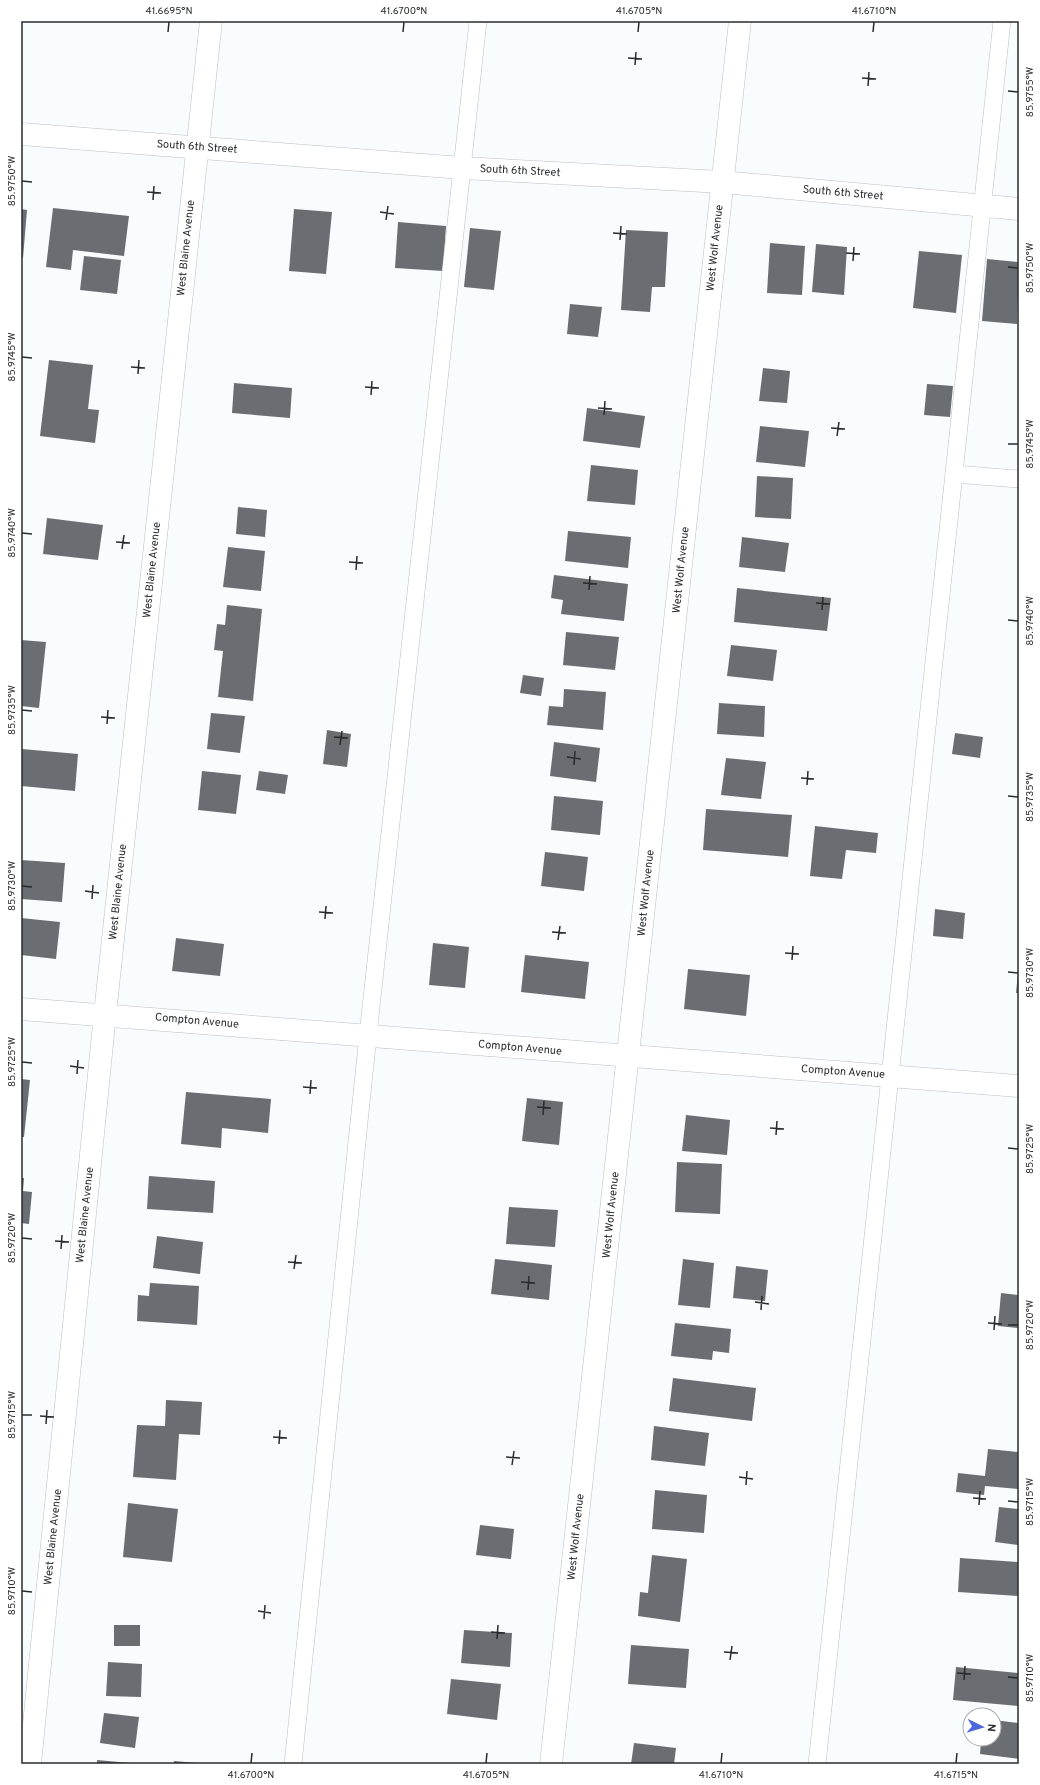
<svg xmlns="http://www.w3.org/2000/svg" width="1040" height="1785" font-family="Overpass,sans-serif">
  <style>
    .building { fill: #6a6d72 }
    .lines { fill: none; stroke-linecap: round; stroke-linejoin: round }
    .lane-casing { stroke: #babec3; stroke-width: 18 }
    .street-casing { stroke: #babec3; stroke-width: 23 }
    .secondary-casing { stroke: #babec3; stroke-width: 23 }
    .lane { stroke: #fff; stroke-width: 17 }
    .street { stroke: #fff; stroke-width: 22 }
    .secondary { stroke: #fff; stroke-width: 22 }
    .ticks { fill: none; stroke: #292b2d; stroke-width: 1.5 }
    .labels { text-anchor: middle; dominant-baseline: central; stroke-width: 4; stroke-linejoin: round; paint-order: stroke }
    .street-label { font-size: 11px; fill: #292b2d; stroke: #fff }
    .neatline { fill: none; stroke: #292b2d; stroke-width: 1.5 }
    .ticks-label { font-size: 10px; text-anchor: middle; fill: #292b2d }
  </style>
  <rect width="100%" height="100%" fill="#f9fcff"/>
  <g class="building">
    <polygon points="53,208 129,216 124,256 73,250 71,270 46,267"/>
    <polygon points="21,209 27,210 23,258 21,257"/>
    <polygon points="294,209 332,212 326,274 289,271"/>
    <polygon points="398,222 446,226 443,271 395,268"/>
    <polygon points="470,228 501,231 494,290 464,287"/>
    <polygon points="626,230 668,232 665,287 652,287 650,312 621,310"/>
    <polygon points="770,243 805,246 802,295 767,293"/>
    <polygon points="816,244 847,247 844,295 812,292"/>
    <polygon points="919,251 962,255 956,313 913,308"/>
    <polygon points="84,256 121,260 117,294 80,290"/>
    <polygon points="987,259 1019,262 1017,324 982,321"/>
    <polygon points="570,304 602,307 598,337 567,334"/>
    <polygon points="49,360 93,365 88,409 99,410 95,443 40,436"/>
    <polygon points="763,368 790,371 787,403 759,401"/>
    <polygon points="234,383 292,388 290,418 232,413"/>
    <polygon points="927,384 953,386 950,417 924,415"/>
    <polygon points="587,408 645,416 640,448 583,441"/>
    <polygon points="760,426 809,431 805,467 756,462"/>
    <polygon points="591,465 638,470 635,505 587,501"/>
    <polygon points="757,476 793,478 791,519 755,517"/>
    <polygon points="238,507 267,510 265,537 236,534"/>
    <polygon points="47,518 103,525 98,560 43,554"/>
    <polygon points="568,531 631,537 628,568 565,561"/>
    <polygon points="742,537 789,543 785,572 739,567"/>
    <polygon points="228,547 265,551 261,591 223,587"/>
    <polygon points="554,575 628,584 624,621 561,614 563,600 551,598"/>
    <polygon points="737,588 831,598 827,631 734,622"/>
    <polygon points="227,605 262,609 253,701 218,697 223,651 214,650 217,624 225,625"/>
    <polygon points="566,632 619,637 615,670 563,665"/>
    <polygon points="21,640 46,642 39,708 21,706"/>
    <polygon points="731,645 777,650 773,681 727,676"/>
    <polygon points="523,675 544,678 541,696 520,693"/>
    <polygon points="564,689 606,692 603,730 547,725 549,706 563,707"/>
    <polygon points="719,703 765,706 764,737 717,734"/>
    <polygon points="211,713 245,716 240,753 207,749"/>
    <polygon points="327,730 351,734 347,767 323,764"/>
    <polygon points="955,733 983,737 980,758 952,754"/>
    <polygon points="554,742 600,748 596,782 550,776"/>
    <polygon points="22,749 78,754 75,791 21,786"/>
    <polygon points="726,758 766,762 761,799 721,795"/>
    <polygon points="202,771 241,775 236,814 198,810"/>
    <polygon points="259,771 288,775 285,794 256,790"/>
    <polygon points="554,796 603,801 600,835 551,830"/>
    <polygon points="706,809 792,815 788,857 703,850"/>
    <polygon points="815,826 878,833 876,853 846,850 842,879 810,876"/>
    <polygon points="545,852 588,857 584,891 541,886"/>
    <polygon points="21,860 65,863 62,902 21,899"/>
    <polygon points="935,909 965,913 963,939 933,936"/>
    <polygon points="21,918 60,922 56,959 21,955"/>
    <polygon points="176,938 224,944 220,976 172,971"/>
    <polygon points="433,943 469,947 465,988 429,985"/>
    <polygon points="525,955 589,962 585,999 521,992"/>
    <polygon points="688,969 750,975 746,1016 684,1009"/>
    <polygon points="1018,973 1019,973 1019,993 1016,993"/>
    <polygon points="21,1079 30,1080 24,1137 21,1137"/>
    <polygon points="186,1092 271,1099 268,1133 222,1128 221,1148 181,1144"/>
    <polygon points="527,1098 563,1102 559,1145 522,1141"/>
    <polygon points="686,1115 730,1120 727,1155 682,1151"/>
    <polygon points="677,1162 722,1164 720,1214 675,1212"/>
    <polygon points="149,1176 215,1181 213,1213 147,1209"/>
    <polygon points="21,1178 24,1178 23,1191 32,1192 29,1224 21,1223"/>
    <polygon points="509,1207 558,1210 555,1247 506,1244"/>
    <polygon points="157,1236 203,1242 200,1274 153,1268"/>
    <polygon points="495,1259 552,1265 549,1300 491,1294"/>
    <polygon points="683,1259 714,1263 710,1308 678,1305"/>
    <polygon points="736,1266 768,1270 765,1301 733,1298"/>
    <polygon points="150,1283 199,1286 197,1325 137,1321 138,1295 149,1296"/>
    <polygon points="1001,1293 1019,1295 1019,1328 998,1326"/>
    <polygon points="675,1323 731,1329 729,1353 713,1351 712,1360 671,1356"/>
    <polygon points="673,1378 756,1388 752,1421 669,1411"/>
    <polygon points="166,1400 202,1402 200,1435 179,1434 176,1480 133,1477 137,1425 165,1426"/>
    <polygon points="654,1426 709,1433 705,1466 651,1460"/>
    <polygon points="988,1449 1019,1452 1019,1489 985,1486 984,1495 956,1492 958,1473 985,1476"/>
    <polygon points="655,1490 707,1495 704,1533 652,1529"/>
    <polygon points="128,1503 178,1509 172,1562 123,1557"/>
    <polygon points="999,1507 1019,1509 1019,1545 995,1542"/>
    <polygon points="480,1525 514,1529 511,1559 476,1555"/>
    <polygon points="652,1555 687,1559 680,1622 638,1616 640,1592 648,1593"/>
    <polygon points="960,1558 1019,1562 1019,1596 958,1592"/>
    <rect x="114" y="1625" width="26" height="21"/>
    <polygon points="464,1630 512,1633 510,1667 461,1663"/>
    <polygon points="631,1645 689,1649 686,1688 628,1684"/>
    <polygon points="108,1662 142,1664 141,1697 106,1696"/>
    <polygon points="956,1667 1019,1673 1019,1706 953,1700"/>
    <polygon points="451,1679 501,1684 497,1720 447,1714"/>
    <polygon points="104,1713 139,1717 135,1748 100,1743"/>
    <polygon points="994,1720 1019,1723 1019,1759 980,1754 981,1742 971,1741 972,1739 994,1739"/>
    <polygon points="634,1743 676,1748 674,1764 631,1764"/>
    <polygon points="97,1760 130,1763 130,1764 97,1764"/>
    <polygon points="174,1761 197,1763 197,1764 174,1764"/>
  </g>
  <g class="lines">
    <g class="lane-casing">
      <g id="lane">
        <polyline points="954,474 1019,479"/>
        <polyline points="293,1764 368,1035 478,21"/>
        <polyline points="817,1764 1002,21"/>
      </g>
    </g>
    <g class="street-casing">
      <g id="street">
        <polyline points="21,1009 1019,1086"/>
        <polyline points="30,1764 105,1014 211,21"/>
        <polyline points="551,1764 740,21"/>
      </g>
    </g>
    <g class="secondary-casing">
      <polyline id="secondary" points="21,134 462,168 722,182 1019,209"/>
    </g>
    <use href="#lane" class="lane"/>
    <use href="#street" class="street"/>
    <use href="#secondary" class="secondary"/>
  </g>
  <path class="ticks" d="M 168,32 L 169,22M 403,32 L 404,22M 638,32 L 639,22M 873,32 L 874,22M 628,58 L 642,59M 635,65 L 636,52M 862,78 L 876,79M 868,86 L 869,72M 1008,91 L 1018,92M 22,181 L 32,182M 147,192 L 161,193M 153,200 L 154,186M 380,212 L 394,214M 386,220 L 388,206M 613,233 L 627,234M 620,240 L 621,226M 846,253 L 860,254M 853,261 L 854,247M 1008,267 L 1018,268M 22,357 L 32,358M 131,367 L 145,368M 138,374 L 139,360M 365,387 L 379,388M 371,395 L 372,381M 598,408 L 612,409M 604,415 L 605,401M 831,428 L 845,429M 837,436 L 839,422M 1008,444 L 1018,444M 22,533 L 32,534M 116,542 L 130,543M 122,549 L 124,535M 349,562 L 363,563M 356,570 L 357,556M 583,583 L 597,584M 589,590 L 590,576M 816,603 L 830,604M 822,610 L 823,597M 1008,620 L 1018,621M 22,710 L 32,711M 101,717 L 115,718M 107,724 L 108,710M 334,737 L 348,738M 340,745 L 342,731M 567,757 L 581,759M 574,765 L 575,751M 801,778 L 814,779M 807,785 L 808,771M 1008,796 L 1018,797M 22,886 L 32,887M 85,891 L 99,893M 92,899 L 93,885M 319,912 L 333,913M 325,919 L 326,906M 552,932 L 566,933M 558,940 L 560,926M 785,953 L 799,954M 792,960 L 793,946M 1008,972 L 1018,973M 22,1062 L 32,1063M 70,1066 L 84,1068M 77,1074 L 78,1060M 303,1087 L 317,1088M 310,1094 L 311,1080M 537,1107 L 551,1108M 543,1115 L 544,1101M 770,1128 L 784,1129M 776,1135 L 777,1121M 1008,1148 L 1018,1149M 22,1238 L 32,1239M 55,1241 L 69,1242M 61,1249 L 62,1235M 288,1262 L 302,1263M 294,1269 L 296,1255M 521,1282 L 535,1283M 528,1290 L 529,1276M 755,1302 L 769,1304M 761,1310 L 762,1296M 988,1323 L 1002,1324M 1008,1325 L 1018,1325M 994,1330 L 995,1316M 22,1415 L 32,1415M 40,1416 L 54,1417M 46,1424 L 47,1410M 273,1437 L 287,1438M 279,1444 L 280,1430M 506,1457 L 520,1458M 512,1465 L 514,1451M 739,1477 L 753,1479M 746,1485 L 747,1471M 973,1498 L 986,1499M 1008,1501 L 1018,1502M 979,1505 L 980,1491M 22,1591 L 32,1592M 258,1611 L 271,1613M 264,1619 L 265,1605M 491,1632 L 505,1633M 497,1639 L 498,1625M 724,1652 L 738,1653M 730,1660 L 732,1646M 957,1673 L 971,1674M 1008,1677 L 1018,1678M 964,1680 L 965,1666M 251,1763 L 252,1753M 486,1763 L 487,1753M 721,1763 L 722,1753M 956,1763 L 957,1753"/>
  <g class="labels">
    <g class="street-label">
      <text transform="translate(197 147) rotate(4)">South 6th Street</text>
      <text transform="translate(520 171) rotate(3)">South 6th Street</text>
      <text transform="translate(843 193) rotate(5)">South 6th Street</text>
      <text transform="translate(186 248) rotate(-84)">West Blaine Avenue</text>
      <text transform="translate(715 248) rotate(-84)">West Wolf Avenue</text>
      <text transform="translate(152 570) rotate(-84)">West Blaine Avenue</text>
      <text transform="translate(681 570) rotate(-84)">West Wolf Avenue</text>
      <text transform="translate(118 892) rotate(-84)">West Blaine Avenue</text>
      <text transform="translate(646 893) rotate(-84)">West Wolf Avenue</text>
      <text transform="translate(197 1021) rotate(5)">Compton Avenue</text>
      <text transform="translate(520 1048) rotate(5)">Compton Avenue</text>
      <text transform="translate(843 1072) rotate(4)">Compton Avenue</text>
      <text transform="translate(85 1215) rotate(-84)">West Blaine Avenue</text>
      <text transform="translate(611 1215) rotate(-84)">West Wolf Avenue</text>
      <text transform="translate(53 1537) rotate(-84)">West Blaine Avenue</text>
      <text transform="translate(576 1537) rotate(-84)">West Wolf Avenue</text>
    </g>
  </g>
  <rect width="1040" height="1785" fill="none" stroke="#ffffff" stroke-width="44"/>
  <g transform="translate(982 1727) rotate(95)"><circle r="19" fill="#ffffff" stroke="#a9aaab"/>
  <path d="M0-3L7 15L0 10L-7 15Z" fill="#4e67dc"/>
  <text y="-6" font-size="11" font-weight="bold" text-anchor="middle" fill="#292b2d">N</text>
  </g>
  <rect x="22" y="22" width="996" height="1741" class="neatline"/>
  <g class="ticks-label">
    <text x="169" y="14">41.6695°N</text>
    <text x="404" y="14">41.6700°N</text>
    <text x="639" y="14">41.6705°N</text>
    <text x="874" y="14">41.6710°N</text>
    <text transform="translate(1029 92) rotate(-90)" y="4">85.9755°W</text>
    <text transform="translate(11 181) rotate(-90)" y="4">85.9750°W</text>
    <text transform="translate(1029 268) rotate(-90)" y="4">85.9750°W</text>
    <text transform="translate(11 357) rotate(-90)" y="4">85.9745°W</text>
    <text transform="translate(1029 444) rotate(-90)" y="4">85.9745°W</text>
    <text transform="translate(11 533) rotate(-90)" y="4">85.9740°W</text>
    <text transform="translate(1029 621) rotate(-90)" y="4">85.9740°W</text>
    <text transform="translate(11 710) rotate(-90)" y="4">85.9735°W</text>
    <text transform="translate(1029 797) rotate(-90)" y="4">85.9735°W</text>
    <text transform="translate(11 886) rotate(-90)" y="4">85.9730°W</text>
    <text transform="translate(1029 973) rotate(-90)" y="4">85.9730°W</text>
    <text transform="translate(11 1062) rotate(-90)" y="4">85.9725°W</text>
    <text transform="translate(1029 1149) rotate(-90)" y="4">85.9725°W</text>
    <text transform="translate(11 1238) rotate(-90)" y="4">85.9720°W</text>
    <text transform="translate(1029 1325) rotate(-90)" y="4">85.9720°W</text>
    <text transform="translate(11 1415) rotate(-90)" y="4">85.9715°W</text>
    <text transform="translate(1029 1502) rotate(-90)" y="4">85.9715°W</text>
    <text transform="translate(11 1591) rotate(-90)" y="4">85.9710°W</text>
    <text transform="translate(1029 1678) rotate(-90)" y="4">85.9710°W</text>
    <text x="251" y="1778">41.6700°N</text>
    <text x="486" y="1778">41.6705°N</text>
    <text x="721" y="1778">41.6710°N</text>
    <text x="956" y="1778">41.6715°N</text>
  </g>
</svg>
